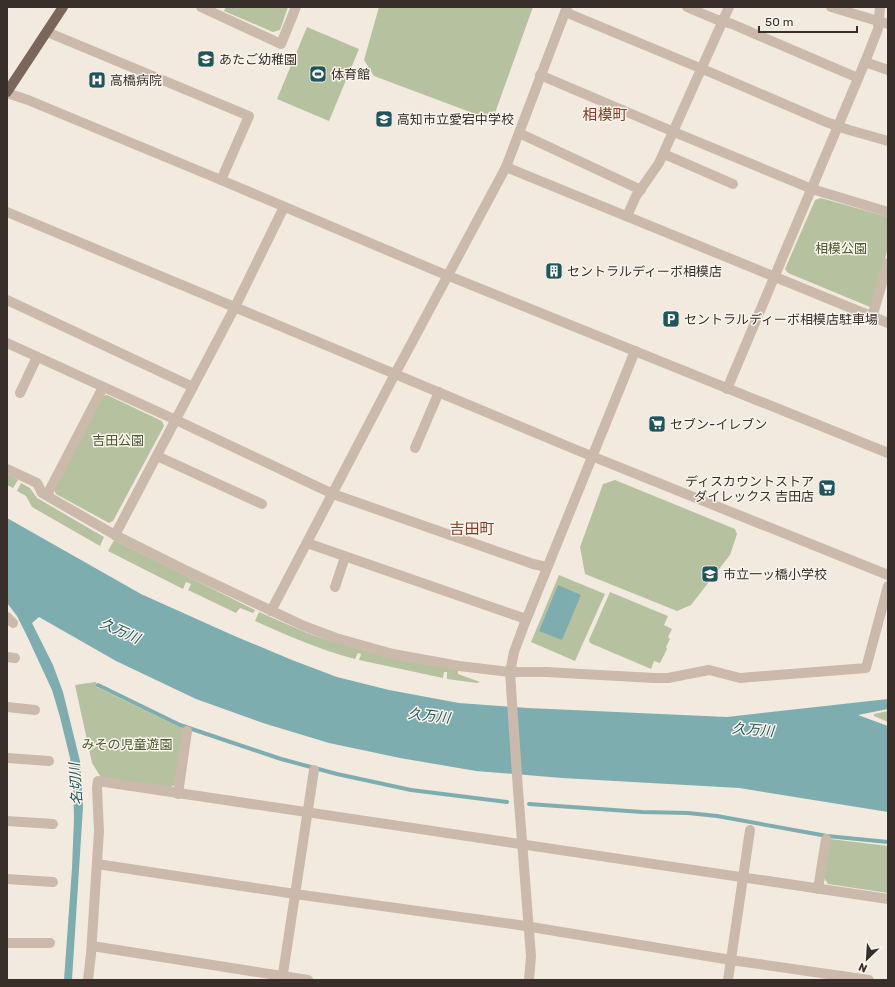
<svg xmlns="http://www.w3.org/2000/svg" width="895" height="987" font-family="Rubik,'Noto Sans JP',sans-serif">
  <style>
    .green { fill: #b6c29f }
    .water { fill: #7eadb0 }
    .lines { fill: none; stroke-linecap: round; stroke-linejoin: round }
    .stream { stroke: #7eadb0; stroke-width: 4 }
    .minor { stroke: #cbbaab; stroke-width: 10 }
    .tertiary { stroke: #cbbaab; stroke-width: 10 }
    .primary { stroke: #7b665b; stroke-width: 10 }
    .labels { text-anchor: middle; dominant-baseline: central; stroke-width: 3; stroke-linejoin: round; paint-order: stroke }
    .poi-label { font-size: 13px; fill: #392f2a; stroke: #faf4ec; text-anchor: start }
    .park-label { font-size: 13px; fill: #48572e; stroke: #faf4ec }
    .water-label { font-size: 14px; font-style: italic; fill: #1f565b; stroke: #faf4ec }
    .quarter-label { font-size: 15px; fill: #883c23; stroke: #faf4ec }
  </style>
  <rect width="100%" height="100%" fill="#f3eadf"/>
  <g class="green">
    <polygon points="226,7 288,7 280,30 273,32 224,11"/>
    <polygon points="379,7 533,7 495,113 486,118 374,76 364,60"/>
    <polygon points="307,27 359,49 329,121 277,99"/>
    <polygon points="821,198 888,217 888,248 873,302 870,307 788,273 785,269 815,200"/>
    <polygon points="107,395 162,421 164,426 113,521 109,523 56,494 53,488 102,396"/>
    <polygon points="7,475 10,475 18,480 13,488 7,485"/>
    <polygon points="615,480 735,529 737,534 730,555 691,605 677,611 585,574 580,547 603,484"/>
    <polygon points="21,483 30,488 37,498 104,537 100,546 32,507 26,496 17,491"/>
    <polygon points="114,540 255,610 253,613 240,608 236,613 188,590 191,584 186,582 183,589 108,551"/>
    <polygon points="559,575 605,594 575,661 531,642"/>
    <polygon points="610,592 668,616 664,625 672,629 668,637 670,639 666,647 667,649 660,663 654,661 651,669 590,643 589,640"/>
    <path d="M 259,612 L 307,633 L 337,643 L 458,670 L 458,674 L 480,682 L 477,683 L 447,679 L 447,672 L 444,672 L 443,678 L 359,660 L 361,654 L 358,653 L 355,659 C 321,650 288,636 255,621 Z"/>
    <polygon points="96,682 97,687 184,729 176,784 170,788 102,779 92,763 75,685"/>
    <polygon points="888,711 888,722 874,716 874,714"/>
    <polygon points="830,839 888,846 888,893 828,884 824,878"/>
  </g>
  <g class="water">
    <polygon points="7,518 141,594 230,634 292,660 337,677 389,690 459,703 528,708 727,717 888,699 888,709 858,715 888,726 888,812 739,788 562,778 476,771 400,758 329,743 263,723 196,699 116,661 39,617 32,623 53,665 63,692 80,761 83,807 72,980 64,980 72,868 74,818 73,779 70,758 60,717 52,690 27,636 17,616 7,603"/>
    <polygon points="558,585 581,595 562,640 539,631"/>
  </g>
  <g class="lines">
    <g class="stream">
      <polyline points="98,685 180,725 281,759 337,774 411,790 507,802"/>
      <polyline points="529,804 642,812 688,813 717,816 827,836 888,842"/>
    </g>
    <g class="minor">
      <polyline points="201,7 281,44 296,7"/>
      <polyline points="687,7 715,19 732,24 858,78"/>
      <polyline points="831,7 888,24"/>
      <polyline points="565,12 712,73 826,122 849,130 888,141"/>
      <polyline points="47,32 249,116 221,180"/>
      <polyline points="865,62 888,70"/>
      <polyline points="540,75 674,132 812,189 888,212"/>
      <polyline points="519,133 641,190"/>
      <polyline points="664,154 733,184"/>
      <polyline points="506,167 888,323"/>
      <polyline points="7,212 579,451 888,575"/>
      <polyline points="627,216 636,196 659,163 729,7"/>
      <polyline points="7,300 193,387"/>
      <polyline points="872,317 888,263"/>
      <polyline points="7,343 176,420 333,494 533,564 547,567"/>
      <polyline points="727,389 865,62 878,29 880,7"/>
      <polyline points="20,393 37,357"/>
      <polyline points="415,448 439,392"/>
      <polyline points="157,456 262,504"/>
      <polyline points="7,469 37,483 42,493 115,535 185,570 304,626 336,638 393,654 459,666 510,672 546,672 654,678 668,678 709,670 740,678 866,668 888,586"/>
      <polyline points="47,495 103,387"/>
      <polyline points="115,535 235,307 284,207"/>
      <polyline points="307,543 526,619"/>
      <polyline points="335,587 345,557"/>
      <polyline points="271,611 395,374 506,167 567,7"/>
      <polyline points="7,617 13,623"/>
      <polyline points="7,657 15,658"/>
      <polyline points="7,707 35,710"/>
      <polyline points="7,758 49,761"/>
      <polyline points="178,794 187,731"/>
      <polyline points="7,821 53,824"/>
      <polyline points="97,864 295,894 519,925 731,960 869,980"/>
      <polyline points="7,879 53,882"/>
      <polyline points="818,889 826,839"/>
      <polyline points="7,943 50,943"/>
      <polyline points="92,946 308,980"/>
      <polyline points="88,980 91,954 99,831 97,788 98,781 888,899"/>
      <polyline points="282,980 314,770"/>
      <polyline points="728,980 750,830"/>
    </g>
    <g class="tertiary">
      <polyline points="7,93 28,100 221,180 434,270 888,453"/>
      <polyline points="529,980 531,956 518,790 510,672 514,652 524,625 635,351"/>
    </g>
    <polyline class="primary" points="7,92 63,7"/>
  </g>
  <defs>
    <g id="school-square" transform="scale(0.9)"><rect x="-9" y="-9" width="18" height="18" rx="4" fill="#1f565b" stroke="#faf4ec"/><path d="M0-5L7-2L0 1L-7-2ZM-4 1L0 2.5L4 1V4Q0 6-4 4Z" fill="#fff"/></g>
    <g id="stadium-square" transform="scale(0.9)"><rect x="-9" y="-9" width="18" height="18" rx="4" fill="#1f565b" stroke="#faf4ec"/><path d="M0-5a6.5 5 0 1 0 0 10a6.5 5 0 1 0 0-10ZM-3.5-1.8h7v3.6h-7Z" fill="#fff"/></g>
    <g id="hospital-square" transform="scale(0.9)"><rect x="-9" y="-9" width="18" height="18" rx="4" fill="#1f565b" stroke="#faf4ec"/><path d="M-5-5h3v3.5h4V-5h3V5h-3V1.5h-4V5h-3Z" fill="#fff"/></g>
    <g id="building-square" transform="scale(0.9)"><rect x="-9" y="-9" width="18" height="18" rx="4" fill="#1f565b" stroke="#faf4ec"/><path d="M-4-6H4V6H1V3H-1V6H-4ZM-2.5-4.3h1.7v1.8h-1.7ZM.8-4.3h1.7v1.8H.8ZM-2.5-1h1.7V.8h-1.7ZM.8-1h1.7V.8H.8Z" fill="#fff"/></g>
    <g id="parking-square" transform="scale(0.9)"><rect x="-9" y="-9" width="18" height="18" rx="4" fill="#1f565b" stroke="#faf4ec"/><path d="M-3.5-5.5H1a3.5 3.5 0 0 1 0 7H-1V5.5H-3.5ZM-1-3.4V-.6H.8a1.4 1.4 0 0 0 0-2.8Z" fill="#fff"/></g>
    <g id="supermarket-square" transform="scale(0.9)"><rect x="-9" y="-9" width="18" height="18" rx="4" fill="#1f565b" stroke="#faf4ec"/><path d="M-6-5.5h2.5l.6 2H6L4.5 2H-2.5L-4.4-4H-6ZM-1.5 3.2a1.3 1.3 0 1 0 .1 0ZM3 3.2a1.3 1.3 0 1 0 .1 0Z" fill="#fff"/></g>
  </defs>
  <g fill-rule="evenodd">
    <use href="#school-square" x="206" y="59"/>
    <use href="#stadium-square" x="318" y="74"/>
    <use href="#hospital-square" x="97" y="80"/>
    <use href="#school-square" x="384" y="119"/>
    <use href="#building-square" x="554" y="271"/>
    <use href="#parking-square" x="671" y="319"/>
    <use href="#supermarket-square" x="657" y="424"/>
    <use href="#supermarket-square" x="827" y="488"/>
    <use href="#school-square" x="710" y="574"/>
  </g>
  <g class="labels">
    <g class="poi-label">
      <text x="219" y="59">あたご幼稚園</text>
      <text x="331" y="74">体育館</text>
      <text x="110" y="80">高橋病院</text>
      <text x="397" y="119">高知市立愛宕中学校</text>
      <text x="567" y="271">セントラルディーボ相模店</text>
      <text x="684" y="319">セントラルディーボ相模店駐車場</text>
      <text x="670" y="424">セブン-イレブン</text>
      <text x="814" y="481" text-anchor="end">ディスカウントストア<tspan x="814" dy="15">ダイレックス 吉田店</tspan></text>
      <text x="723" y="574">市立一ッ橋小学校</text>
    </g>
    <g class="park-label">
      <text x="841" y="248">相模公園</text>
      <text x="118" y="440">吉田公園</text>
      <text x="127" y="744">みその児童遊園</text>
    </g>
    <g class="water-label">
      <text transform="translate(120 631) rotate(24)">久万川</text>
      <text transform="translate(429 716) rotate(7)">久万川</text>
      <text transform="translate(753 730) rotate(5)">久万川</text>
      <text transform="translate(76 784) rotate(-94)">名切川</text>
    </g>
    <g class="quarter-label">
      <text x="605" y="115">相模町</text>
      <text x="472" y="529">吉田町</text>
    </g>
  </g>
  <rect width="895" height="987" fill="none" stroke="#392f2a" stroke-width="16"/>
  <g transform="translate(867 959) rotate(205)" stroke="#faf4ec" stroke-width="3" paint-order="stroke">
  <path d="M0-3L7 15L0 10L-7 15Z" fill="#392f2a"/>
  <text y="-6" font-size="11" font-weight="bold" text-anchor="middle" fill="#392f2a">N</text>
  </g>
  <path d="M759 26v6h98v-6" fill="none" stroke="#392f2a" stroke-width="2"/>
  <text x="765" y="26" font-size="12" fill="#392f2a" stroke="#faf4ec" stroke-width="3" paint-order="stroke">50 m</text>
</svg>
